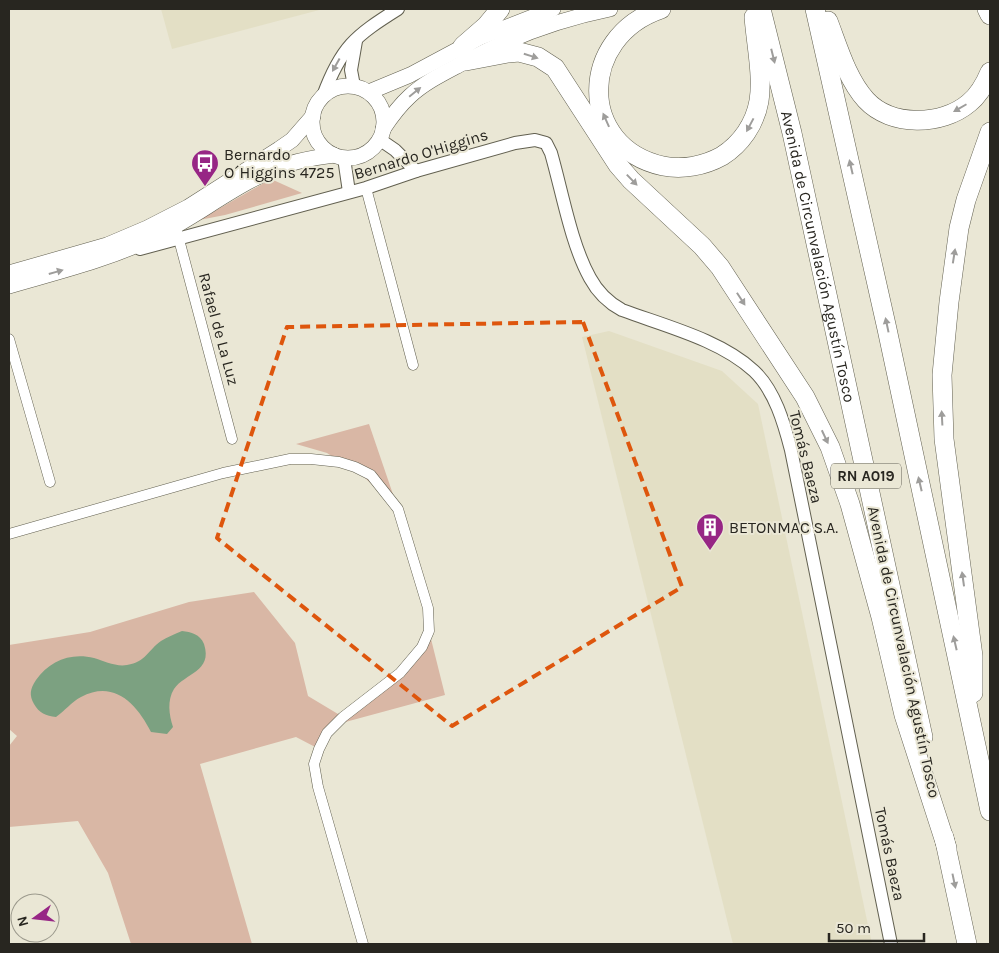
<svg xmlns="http://www.w3.org/2000/svg" width="999" height="953" font-family="Karla,sans-serif">
  <style>
    .built { fill: #e3dfc5 }
    .green { fill: #d9b7a5 }
    .water { fill: #7ca181 }
    .lines { fill: none; stroke-linecap: round; stroke-linejoin: round }
    .minor-casing { stroke: #626050; stroke-width: 11 }
    .tertiary-casing { stroke: #626050; stroke-width: 14 }
    .secondary-casing { stroke: #626050; stroke-width: 16 }
    .motorway-casing { stroke: #626050; stroke-width: 20 }
    .minor { stroke: #fff; stroke-width: 10 }
    .tertiary { stroke: #fff; stroke-width: 12 }
    .secondary { stroke: #fff; stroke-width: 15 }
    .motorway { stroke: #fff; stroke-width: 19 }
    .oneway { fill: #9e9d9b }
    .marked { fill: none; stroke: #de560d; stroke-width: 4; stroke-dasharray: 10 6; stroke-linejoin: round }
    .labels { text-anchor: middle; dominant-baseline: central; stroke-width: 4; stroke-linejoin: round; paint-order: stroke }
    .shield { fill: #eae7d5; stroke: #626056; stroke-width: 1 }
    .shield-label { font-size: 15px; font-weight: bold; fill: #282620 }
    .poi-label { font-size: 16px; fill: #282620; stroke: #eae7d5; text-anchor: start }
    .street-label { font-size: 16px; fill: #282620; stroke: #eae7d5 }
  </style>
  <rect width="100%" height="100%" fill="#eae7d5"/>
  <g class="built">
    <polygon points="161,9 323,9 172,49"/>
    <polygon points="609,331 722,371 758,404 872,944 733,944 582,337"/>
  </g>
  <g class="green">
    <polygon points="271,179 302,193 225,215 199,220"/>
    <polygon points="369,424 398,509 365,478 327,453 296,444"/>
    <polygon points="254,592 295,643 308,696 343,717 400,673 429,631 445,695 338,724 319,749 296,737 200,764 252,944 131,944 108,873 78,821 9,827 9,746 17,736 9,729 9,645 90,632 189,602"/>
  </g>
  <path class="water" d="M 182,631 C 191,632 200,634 204,644 C 213,672 185,673 174,689 C 167,700 169,715 173,727 L 167,734 L 151,732 C 137,704 114,679 81,697 C 71,702 65,711 56,717 C 46,716 39,713 34,704 C 29,695 30,689 36,680 C 49,661 71,652 94,658 C 104,661 116,667 127,665 C 146,662 148,650 161,641 C 167,637 175,634 182,631 Z"/>
  <g class="lines">
    <g class="minor-casing">
      <g id="minor">
        <polyline points="366,188 413,365"/>
        <polyline points="177,232 232,439"/>
        <polyline points="9,339 50,482"/>
        <polyline points="9,534 223,473 290,459 311,459 339,462 355,467 371,475 398,509 428,608 429,631 422,647 400,673 343,717 327,733 319,749 314,764 318,787 363,944"/>
      </g>
    </g>
    <g class="tertiary-casing">
      <g id="tertiary">
        <polyline points="354,86 351,70 356,41"/>
        <path d="M 323,96 C 341,47 355,36 398,9"/>
        <polyline points="379,139 395,150 416,171"/>
        <polyline points="344,158 349,192"/>
        <path d="M 140,249 L 366,188 L 416,171 L 515,143 L 535,140 L 546,143 L 551,153 C 562,191 571,244 590,278 C 597,291 609,303 622,310 C 665,326 721,340 754,371 C 775,391 784,423 791,450 L 891,944"/>
      </g>
    </g>
    <g class="secondary-casing">
      <g id="secondary">
        <circle cx="348" cy="122" r="36"/>
        <polyline points="369,92 410,75 481,37 553,9"/>
        <path d="M 383,129 C 391,117 399,106 410,96 C 424,83 442,74 459,65 C 506,39 556,20 610,9"/>
        <polyline points="9,273 107,245 147,228 188,207 279,149 292,140 313,116"/>
        <path d="M 9,286 C 57,272 107,260 153,238 C 199,216 241,179 289,164 C 304,159 319,157 334,155"/>
      </g>
    </g>
    <g class="motorway-casing">
      <g id="motorway">
        <path d="M 661,9 C 578,37 577,147 663,166 C 682,170 704,166 722,156 C 741,144 755,124 759,101 C 763,76 756,43 754,17"/>
        <path id="s1" d="M 761,9 L 792,133 L 923,737"/>
        <polyline points="815,9 887,329 990,811"/>
        <polyline points="987,9 990,15"/>
        <path d="M 828,21 C 838,47 847,79 866,100 C 891,127 942,126 969,103 C 979,95 985,84 990,72"/>
        <polyline points="463,46 486,26 500,9"/>
        <polyline points="466,61 508,53 519,52 538,57 555,68 618,165 631,180 702,246 720,267 805,397 830,447 850,504 881,617 904,715 947,848"/>
        <polyline points="973,693 973,656 944,439 942,375 949,302 959,228 966,200 990,132"/>
        <polyline points="944,837 967,944"/>
      </g>
    </g>
    <use href="#minor" class="minor"/>
    <use href="#tertiary" class="tertiary"/>
    <use href="#secondary" class="secondary"/>
    <use href="#motorway" class="motorway"/>
  </g>
  <defs><path id="oneway-solid" d="M-6-.8H1V-3.2L6.5 0L1 3.2V.8H-6Z" transform="scale(1.25)"/></defs>
  <g class="oneway">
    <use href="#oneway-solid" transform="translate(531 56) rotate(17)"/>
    <use href="#oneway-solid" transform="translate(773 56) rotate(76)"/>
    <use href="#oneway-solid" transform="translate(336 65) rotate(119)"/>
    <use href="#oneway-solid" transform="translate(415 92) rotate(-39)"/>
    <use href="#oneway-solid" transform="translate(960 108) rotate(150)"/>
    <use href="#oneway-solid" transform="translate(606 120) rotate(-114)"/>
    <use href="#oneway-solid" transform="translate(750 125) rotate(118)"/>
    <use href="#oneway-solid" transform="translate(851 167) rotate(-103)"/>
    <use href="#oneway-solid" transform="translate(632 180) rotate(46)"/>
    <use href="#oneway-solid" transform="translate(954 256) rotate(-81)"/>
    <use href="#oneway-solid" transform="translate(56 272) rotate(-16)"/>
    <use href="#oneway-solid" transform="translate(741 299) rotate(57)"/>
    <use href="#oneway-solid" transform="translate(887 325) rotate(-102)"/>
    <use href="#oneway-solid" transform="translate(942 418) rotate(-93)"/>
    <use href="#oneway-solid" transform="translate(825 437) rotate(65)"/>
    <use href="#oneway-solid" transform="translate(920 484) rotate(-103)"/>
    <use href="#oneway-solid" transform="translate(963 579) rotate(-98)"/>
    <use href="#oneway-solid" transform="translate(955 643) rotate(-103)"/>
    <use href="#oneway-solid" transform="translate(954 881) rotate(78)"/>
  </g>
  <path class="marked" d="M 583,322 L 682,587 L 452,726 L 217,538 L 287,327 Z"/>
  <defs>
    <g id="bus-pin" transform="scale(1.4375)"><path d="M0 17L-7.5 6A9.5 9.5 0 1 1 7.5 6Z" fill="#972685" stroke="#eae7d5"/><path d="M-5-6H5V4H4V6H2V4H-2V6H-4V4H-5ZM-3.5-4V0h7V-4ZM-3.5 1.2v1.5H-2V1.2ZM2 1.2v1.5H3.5V1.2Z" fill="#fff"/></g>
    <g id="building-pin" transform="scale(1.4375)"><path d="M0 17L-7.5 6A9.5 9.5 0 1 1 7.5 6Z" fill="#972685" stroke="#eae7d5"/><path d="M-4-6H4V6H1V3H-1V6H-4ZM-2.5-4.3h1.7v1.8h-1.7ZM.8-4.3h1.7v1.8H.8ZM-2.5-1h1.7V.8h-1.7ZM.8-1h1.7V.8H.8Z" fill="#fff"/></g>
  </defs>
  <g fill-rule="evenodd">
    <use href="#bus-pin" x="205" y="163"/>
    <use href="#building-pin" x="710" y="527"/>
  </g>
  <g class="labels">
    <rect class="shield" x="831" y="463.5" width="70" height="25" rx="4"/>
    <g class="shield-label">
      <text x="866" y="476">RN A019</text>
    </g>
    <g class="poi-label">
      <text x="224" y="154">Bernardo<tspan x="224" dy="18">O´Higgins 4725</tspan></text>
      <text x="729" y="527">BETONMAC S.A.</text>
    </g>
    <g class="street-label">
      <text transform="translate(421 154) rotate(-17)">Bernardo O'Higgins</text>
      <text stroke="none"><textPath href="#s1" startOffset="254">Avenida de Circunvalación Agustín Tosco</textPath></text>
      <text transform="translate(219 329) rotate(75)">Rafael de La Luz</text>
      <text transform="translate(806 457) rotate(76)">Tomás Baeza</text>
      <text transform="translate(904 652) rotate(78)">Avenida de Circunvalación Agustín Tosco</text>
      <text transform="translate(890 854) rotate(78)">Tomás Baeza</text>
    </g>
  </g>
  <rect width="999" height="953" fill="none" stroke="#282620" stroke-width="20"/>
  <g transform="translate(35 918) rotate(255)"><circle r="24" fill="#eae7d5" stroke="#9c9a8d"/>
  <path d="M0-4L9 19L0 12L-9 19Z" fill="#972685"/>
  <text y="-8" font-size="14" font-weight="bold" text-anchor="middle" fill="#282620">N</text>
  </g>
  <path d="M829 933v8h95v-8" fill="none" stroke="#282620" stroke-width="2.5"/>
  <text x="836" y="933" font-size="15" fill="#282620" stroke="#eae7d5" stroke-width="4" paint-order="stroke">50 m</text>
</svg>
